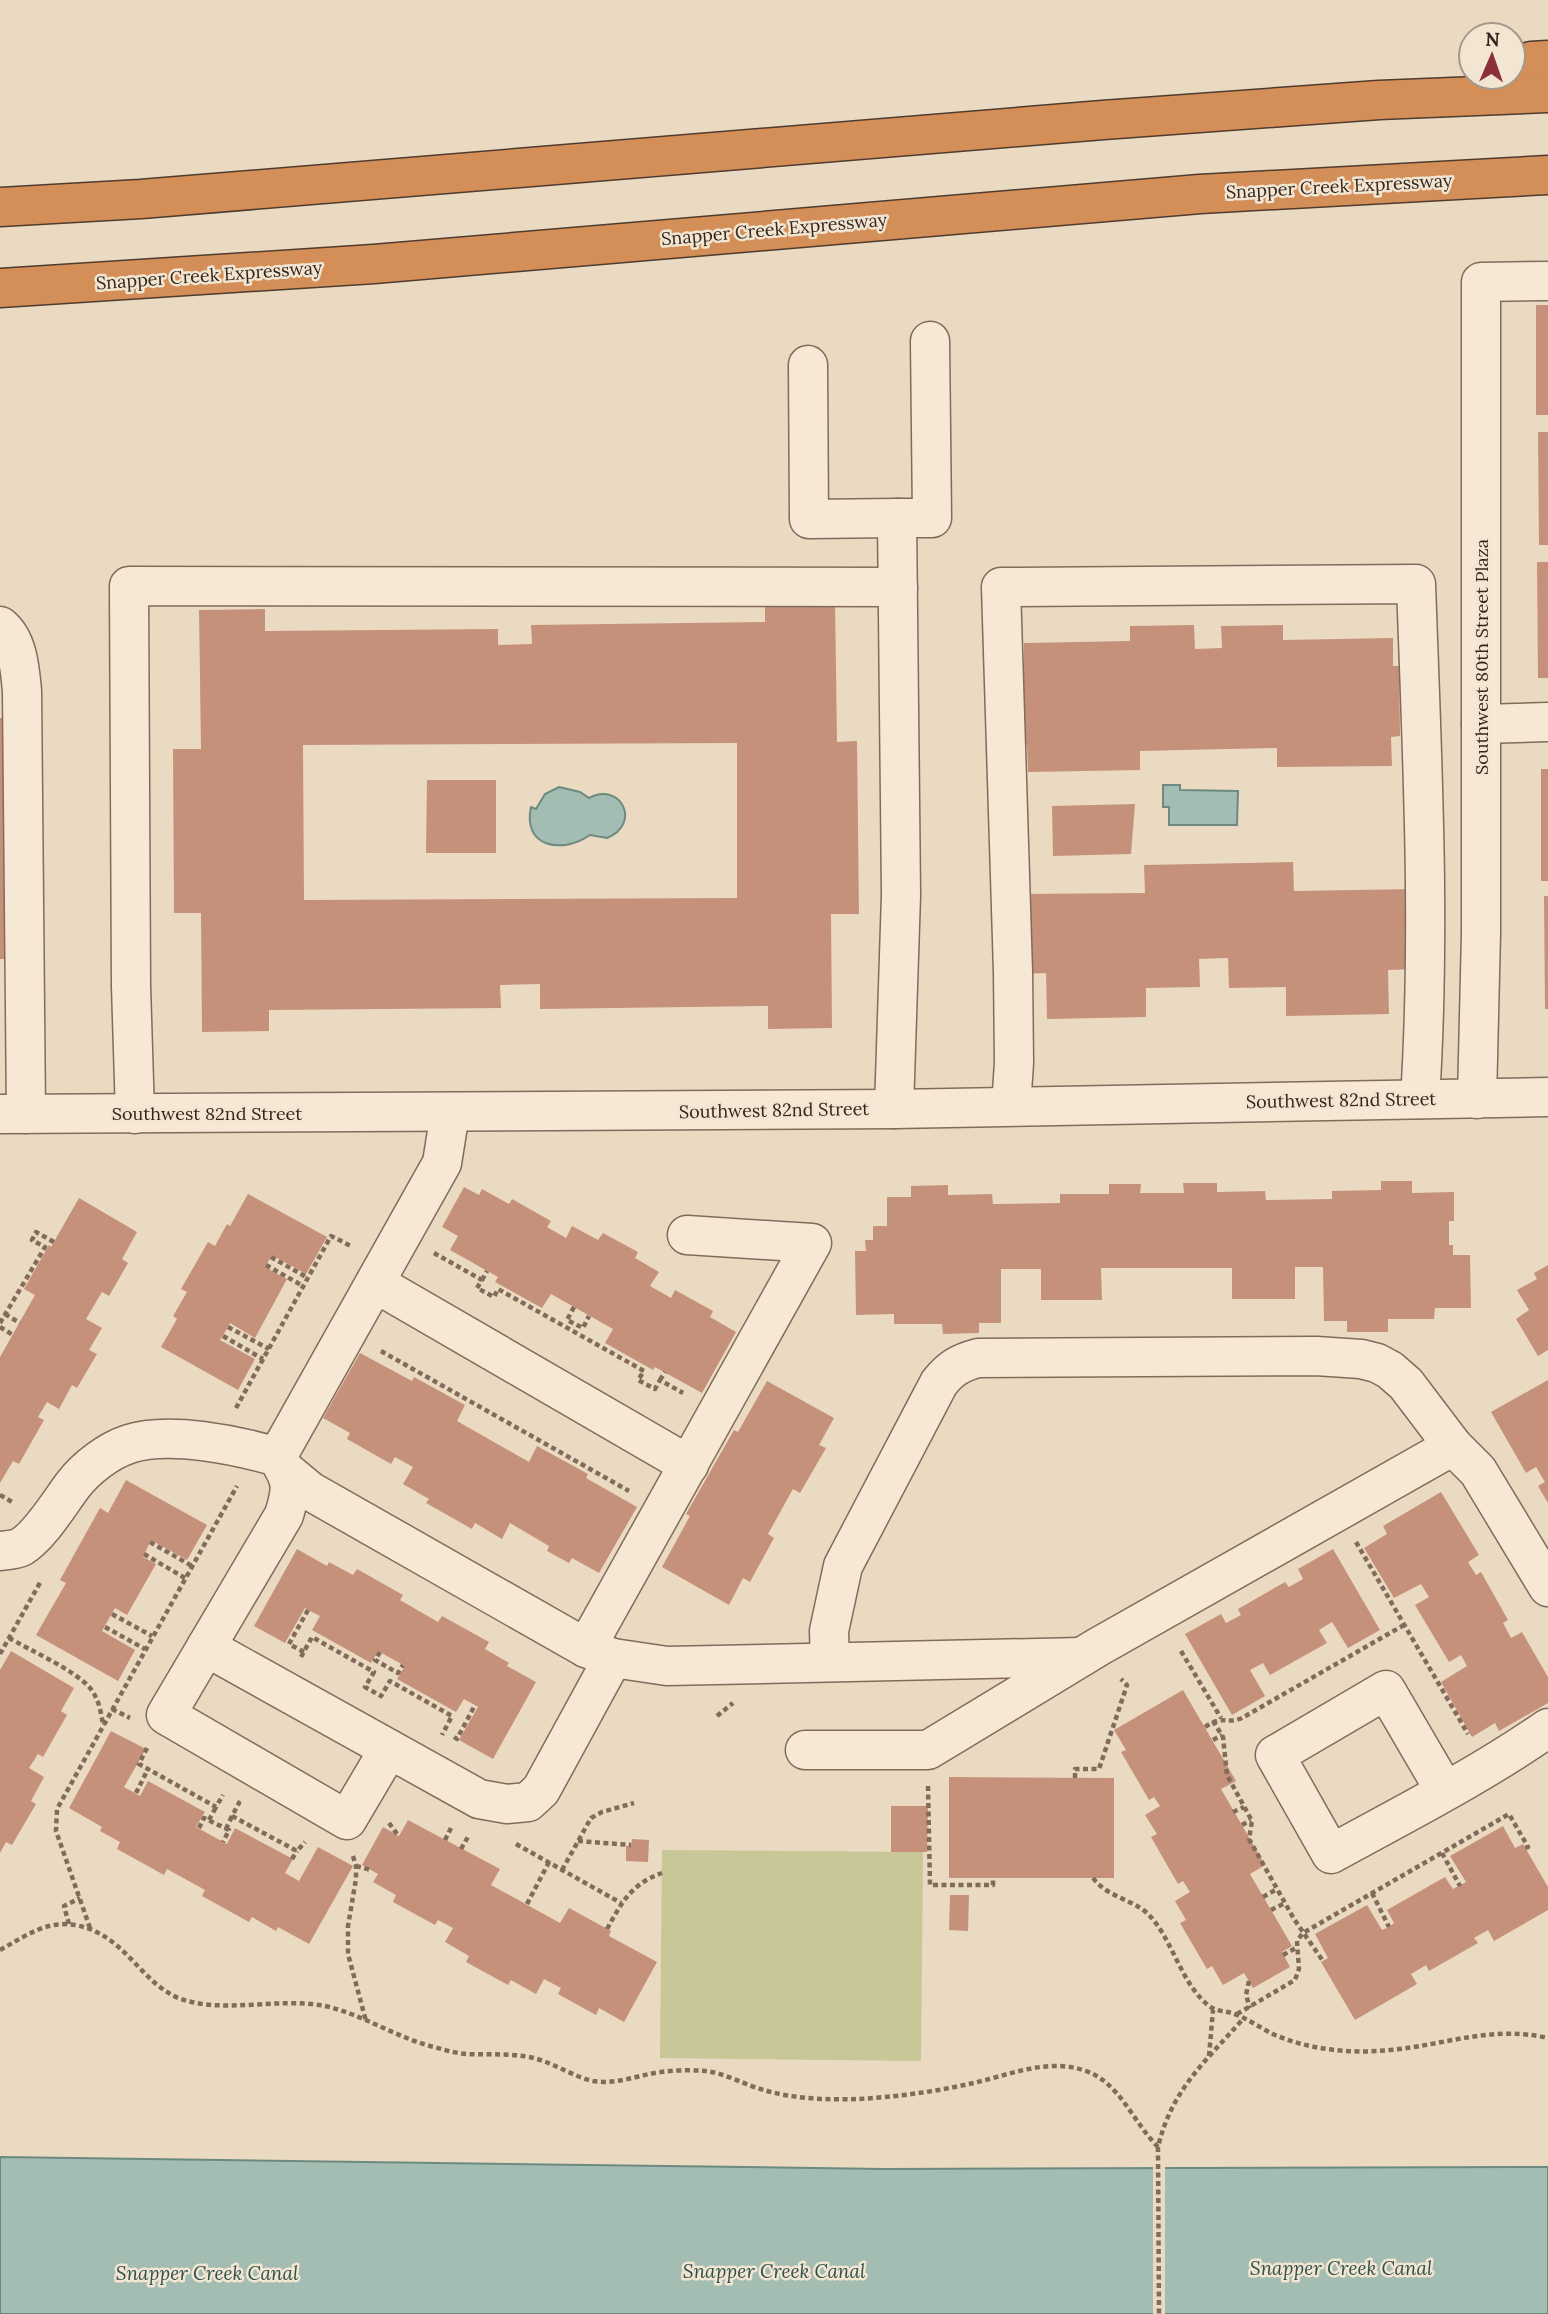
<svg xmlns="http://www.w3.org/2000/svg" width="1548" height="2314" font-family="Lora,serif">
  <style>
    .green { fill: #c7c797 }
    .water { fill: #a4bdb3; stroke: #6c8a7f; stroke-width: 2 }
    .pier { fill: #eadac2 }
    .building { fill: #c6917b; fill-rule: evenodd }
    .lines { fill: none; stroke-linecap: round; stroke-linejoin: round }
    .minor-casing { stroke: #836b5b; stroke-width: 41 }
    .highway-casing { stroke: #503b2f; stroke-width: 41 }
    .path { stroke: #836b5b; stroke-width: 4.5; stroke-dasharray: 5 3.5; stroke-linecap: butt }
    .minor { stroke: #f6e8d4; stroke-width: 38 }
    .highway { stroke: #d48f58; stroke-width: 38 }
    .labels { text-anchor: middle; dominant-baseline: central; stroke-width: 5; stroke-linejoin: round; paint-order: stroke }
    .street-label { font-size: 18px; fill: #33261e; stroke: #f2e5d1 }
    .water-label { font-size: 19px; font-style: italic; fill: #2e524c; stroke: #f2e5d1 }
  </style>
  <rect width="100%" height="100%" fill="#eadac2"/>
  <polygon class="green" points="662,1850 923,1852 921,2061 660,2058"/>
  <g class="water">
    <polygon points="1163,785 1180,785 1180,790 1238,791 1237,825 1169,825 1169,807 1163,807"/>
    <path d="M 559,787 L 580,792 L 589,798 C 621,781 642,824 607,838 L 590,835 C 563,854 522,848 531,807 L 536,809 L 545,794 Z"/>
    <polygon points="0,2157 884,2169 1548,2167 1548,2314 0,2314"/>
  </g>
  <rect class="pier" x="1153" y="2165" width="12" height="149"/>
  <g class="building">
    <rect x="1536" y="305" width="12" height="110"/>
    <polygon points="1538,432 1548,432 1548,545 1539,545"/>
    <polygon points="1537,562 1548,562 1548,678 1538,678"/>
    <path d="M 835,599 L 837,742 L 857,741 L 859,914 L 831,914 L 832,1028 L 768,1029 L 768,1006 L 540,1009 L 540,984 L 500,985 L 501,1008 L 269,1010 L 269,1031 L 202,1032 L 201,913 L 174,913 L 173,749 L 201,749 L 199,610 L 265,609 L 265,631 L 498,629 L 498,645 L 532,644 L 531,625 L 765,622 L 765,601 ZM 737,743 L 737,898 L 304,900 L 303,745 Z"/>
    <polygon points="1194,625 1195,649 1222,648 1221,626 1283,625 1283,640 1393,638 1393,666 1399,666 1400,736 1391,737 1392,766 1277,767 1277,748 1140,751 1140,770 1028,772 1027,745 1017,745 1016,691 1024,692 1024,643 1130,641 1130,626"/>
    <polygon points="0,718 5,718 7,959 0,959"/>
    <rect x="1541" y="769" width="7" height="112"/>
    <polygon points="427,780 496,780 496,853 426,853"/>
    <polygon points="1135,804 1131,854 1053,856 1052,806"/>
    <polygon points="1293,862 1294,891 1415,889 1416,969 1388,970 1389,1014 1286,1016 1286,987 1229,988 1228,958 1199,959 1200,987 1146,988 1146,1017 1047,1019 1046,973 1022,974 1021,894 1145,893 1144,865"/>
    <polygon points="1544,896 1548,896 1548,1009 1545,1009"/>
    <polygon points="1381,1181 1412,1181 1412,1193 1454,1192 1454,1221 1449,1221 1449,1245 1453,1245 1453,1255 1470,1255 1471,1308 1435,1308 1434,1319 1388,1319 1388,1332 1347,1332 1347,1321 1324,1321 1323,1267 1295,1267 1295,1299 1232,1299 1232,1268 1101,1268 1102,1300 1041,1300 1041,1269 1001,1269 1001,1323 979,1323 979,1333 943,1334 942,1324 894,1324 894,1314 856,1315 855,1251 866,1251 865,1240 873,1240 873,1226 887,1226 887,1197 911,1197 911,1186 948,1185 948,1195 992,1194 993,1204 1060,1203 1060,1194 1109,1194 1109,1184 1141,1184 1140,1193 1184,1193 1183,1183 1217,1183 1217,1192 1265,1191 1266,1200 1332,1199 1332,1191 1381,1190"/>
    <polygon points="464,1187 479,1195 482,1189 509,1204 512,1199 551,1221 547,1227 566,1238 572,1226 598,1240 603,1233 638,1252 635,1258 659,1272 650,1286 671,1298 675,1290 713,1311 710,1317 736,1332 702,1393 655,1367 653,1370 605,1343 613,1329 551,1294 542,1308 495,1282 498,1277 450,1250 458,1236 442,1227"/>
    <polygon points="248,1194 327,1237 306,1274 272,1255 265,1267 287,1279 255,1338 230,1323 228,1327 220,1340 255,1359 238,1390 161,1347 177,1319 173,1316 187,1292 181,1289 208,1242 215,1246 227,1224 230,1226"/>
    <polygon points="79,1198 137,1232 122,1259 128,1263 109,1296 102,1292 86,1319 102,1328 89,1350 97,1354 77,1388 72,1385 59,1409 47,1402 38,1417 44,1420 19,1464 13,1461 0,1483 0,1357 35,1295 24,1289 49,1245 51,1247"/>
    <polygon points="1548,1265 1548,1350 1538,1356 1516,1319 1529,1310 1517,1290 1537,1279 1534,1273"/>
    <polygon points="360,1353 412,1381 414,1377 465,1405 457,1421 529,1462 537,1446 588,1474 586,1478 637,1507 599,1573 572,1558 569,1563 547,1551 549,1546 510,1523 502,1539 475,1523 472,1529 426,1503 429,1499 403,1484 413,1467 395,1457 391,1464 347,1439 350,1433 323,1418"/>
    <polygon points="1548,1380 1548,1503 1538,1486 1545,1482 1536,1467 1526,1473 1491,1412"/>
    <polygon points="767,1381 834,1418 819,1445 826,1448 800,1493 793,1489 768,1534 774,1538 750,1582 743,1578 729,1605 662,1567 690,1516 686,1514 734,1430 738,1432"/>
    <polygon points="126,1480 207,1525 187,1560 151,1540 150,1542 143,1557 156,1564 127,1615 115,1608 102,1631 135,1650 118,1681 36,1635 66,1583 60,1580 100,1508 108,1513"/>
    <polygon points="1441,1492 1479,1555 1468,1562 1476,1575 1481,1572 1508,1620 1503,1623 1511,1638 1522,1632 1548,1677 1548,1703 1499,1731 1495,1723 1472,1737 1441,1682 1467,1666 1461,1655 1449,1662 1415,1605 1429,1597 1421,1584 1394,1598 1364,1548 1387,1534 1383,1526"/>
    <polygon points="297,1549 327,1566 329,1562 353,1575 357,1569 403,1595 400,1600 438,1622 442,1616 489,1642 485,1649 509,1663 507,1666 536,1682 493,1759 459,1740 478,1707 464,1699 456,1712 397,1679 405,1666 378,1651 371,1663 312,1630 320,1616 308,1610 305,1608 285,1643 254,1626"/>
    <polygon points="1333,1549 1380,1630 1348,1648 1332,1622 1319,1630 1327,1643 1270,1675 1263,1663 1250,1670 1265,1696 1232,1715 1185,1634 1221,1614 1226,1623 1241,1615 1238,1609 1285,1582 1289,1587 1303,1579 1298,1569"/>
    <polygon points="11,1651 74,1688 61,1711 67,1715 43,1757 38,1754 29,1768 44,1777 31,1801 36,1804 12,1845 6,1842 0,1853 0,1670"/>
    <polygon points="1183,1690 1236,1781 1221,1789 1265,1865 1250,1874 1292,1946 1282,1952 1290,1967 1253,1988 1244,1973 1223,1985 1212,1966 1207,1969 1180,1923 1186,1920 1175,1901 1190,1892 1183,1881 1178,1884 1151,1837 1157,1834 1145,1815 1160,1806 1154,1797 1149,1800 1121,1752 1126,1750 1114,1730"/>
    <polygon points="111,1731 146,1749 124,1787 140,1796 148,1781 205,1812 196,1827 227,1844 235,1828 293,1859 285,1873 299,1881 318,1847 353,1866 309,1944 278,1927 276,1931 252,1917 249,1922 202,1896 205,1890 167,1869 164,1875 117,1849 120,1842 100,1831 102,1827 69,1808"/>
    <polygon points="949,1777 1114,1778 1114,1878 949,1878"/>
    <polygon points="891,1806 928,1806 927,1852 891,1852"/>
    <polygon points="408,1820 500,1869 491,1885 560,1923 569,1908 611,1931 609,1936 657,1962 624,2022 599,2008 596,2015 558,1994 561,1988 544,1979 536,1994 511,1980 508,1985 466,1962 469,1956 445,1942 453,1928 438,1920 435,1925 393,1902 396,1895 373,1882 378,1874 362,1865 383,1827 399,1836"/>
    <polygon points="1503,1826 1515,1848 1523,1844 1548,1887 1548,1910 1494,1941 1488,1930 1474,1938 1478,1943 1429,1971 1426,1965 1411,1974 1417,1984 1355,2020 1321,1962 1328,1958 1315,1934 1367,1905 1382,1930 1389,1927 1394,1923 1387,1910 1445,1877 1453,1889 1466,1882 1450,1856"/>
    <polygon points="632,1839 649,1840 648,1862 626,1861 626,1846 631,1846"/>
    <polygon points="950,1895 969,1895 968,1931 949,1930"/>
  </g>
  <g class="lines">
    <g class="minor-casing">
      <g id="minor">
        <polyline points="808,365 809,519 897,518"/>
        <path d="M 0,626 C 18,640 20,669 22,691 L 26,1114"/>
        <polyline points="1481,724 1548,722"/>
        <polyline points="1477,1099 1481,933 1481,282 1548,281"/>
        <path d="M 1011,1106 L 1014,1063 L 1013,972 L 1001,587 L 1416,584 C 1422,756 1431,927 1420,1099"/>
        <polyline points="894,1109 901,895 897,518 932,518 930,341"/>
        <polyline points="0,1114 894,1109 1548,1097"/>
        <polyline points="135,1114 131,986 129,586 898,587"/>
        <polyline points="375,1283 689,1465"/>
        <polyline points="277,1457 442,1163 450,1113"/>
        <polyline points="286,1471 310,1491 586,1648 613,1658 667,1666 1081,1657"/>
        <path d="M 0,1551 C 6,1550 15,1550 21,1547 C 40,1536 60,1502 73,1485 C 86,1468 108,1451 129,1444 C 169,1431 237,1445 277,1457 C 293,1482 292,1488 284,1515 L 166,1715 L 347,1820 L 389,1749"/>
        <polyline points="206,1647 479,1799 507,1804 528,1802 541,1790 613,1658"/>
        <polyline points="586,1648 812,1243 687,1235"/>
        <path d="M 830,1662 L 829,1631 L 843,1566 L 939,1383 C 950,1369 959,1363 978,1358 L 1316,1356 L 1361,1359 L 1377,1363 L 1390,1370 L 1406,1384 L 1453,1446 L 1478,1471 L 1548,1587"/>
        <polyline points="805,1750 928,1750 1098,1647 1453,1446"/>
        <path d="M 1445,1791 L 1386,1690 L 1275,1755 L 1331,1854 C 1404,1814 1479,1776 1548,1728"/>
      </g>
    </g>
    <g class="highway-casing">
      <g id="highway">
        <polyline points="1513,69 1531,61 1548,60"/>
        <polyline points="0,207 141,199 1103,120 1379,100 1548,93"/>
        <polyline points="0,288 374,264 1200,194 1548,175"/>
      </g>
    </g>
    <g class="path">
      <polyline points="434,1253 482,1280 477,1288 494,1297 498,1289 644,1371 638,1380 655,1389 660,1380 683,1393"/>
      <polyline points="271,1257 308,1278"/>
      <polyline points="266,1265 303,1286"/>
      <polyline points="482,1280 487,1271"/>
      <polyline points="574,1307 567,1320 583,1328 589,1316"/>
      <polyline points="5,1314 20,1323"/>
      <polyline points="0,1323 45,1247 32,1240 36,1232 54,1242"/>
      <polyline points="0,1327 13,1335"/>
      <polyline points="228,1327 269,1349"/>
      <polyline points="223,1336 263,1359"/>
      <polyline points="381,1351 629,1491"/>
      <polyline points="660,1380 665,1372"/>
      <polyline points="236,1408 331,1236 351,1246"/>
      <polyline points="0,1495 14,1503"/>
      <polyline points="150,1542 192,1566"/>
      <polyline points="1356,1542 1468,1734"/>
      <polyline points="144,1554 185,1578"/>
      <polyline points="112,1614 152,1636"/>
      <polyline points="105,1627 145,1649"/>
      <path d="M 9,1638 C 30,1650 76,1671 90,1688 C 99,1699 101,1712 103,1725"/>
      <polyline points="1181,1651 1221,1718"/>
      <polyline points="304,1652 289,1644 308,1610"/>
      <polyline points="380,1652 375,1660 398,1673 403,1665"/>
      <polyline points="0,1654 41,1581"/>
      <polyline points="301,1657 312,1637 374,1672 365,1687 381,1696 390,1681 452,1716 442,1735"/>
      <polyline points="112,1709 130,1718"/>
      <polyline points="717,1716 733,1703"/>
      <polyline points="1213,1721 1223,1737 1227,1775 1252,1821 1249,1839 1294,1919 1323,1961"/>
      <path d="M 1205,1727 C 1224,1714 1226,1725 1242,1718 L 1404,1625"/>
      <polyline points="454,1737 457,1739 475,1705"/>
      <polyline points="1213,1740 1222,1735"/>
      <polyline points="147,1748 139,1764 216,1807 223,1795"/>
      <polyline points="1075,1778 1075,1769 1099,1769 1127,1685 1121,1679"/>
      <polyline points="928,1786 930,1885 993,1885 993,1878"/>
      <polyline points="136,1793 148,1769"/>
      <polyline points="237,1802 239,1803 232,1816 297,1851 305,1842"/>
      <polyline points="1233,1812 1244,1807"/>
      <polyline points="209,1820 216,1807"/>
      <polyline points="389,1823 397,1834"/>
      <polyline points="1242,1825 1251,1820"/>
      <polyline points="199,1828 204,1818 229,1830 223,1842"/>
      <polyline points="226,1829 232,1816"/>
      <polyline points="445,1840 451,1828"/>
      <polyline points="578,1841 631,1845"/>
      <polyline points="516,1844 621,1903"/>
      <polyline points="461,1849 469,1835"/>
      <polyline points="1442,1853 1460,1886"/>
      <polyline points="353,1856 356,1866 356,1879 348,1926 348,1954 366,2021"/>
      <polyline points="292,1859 297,1851"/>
      <polyline points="356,1866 371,1870"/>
      <polyline points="562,1870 591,1818 602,1812 634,1803"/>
      <path d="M 1093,1878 C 1108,1898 1136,1900 1150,1916 C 1173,1941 1181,1983 1208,2005 C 1217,2013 1227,2010 1237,2015 C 1250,2020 1262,2029 1275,2035 C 1311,2050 1351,2054 1390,2050 C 1446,2045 1491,2025 1548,2038"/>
      <polyline points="1372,1893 1389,1927"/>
      <polyline points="1263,1897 1277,1889"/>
      <polyline points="527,1904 549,1862"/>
      <polyline points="1271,1910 1285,1903"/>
      <polyline points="69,1924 64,1906 80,1898"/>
      <polyline points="90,1928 56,1831 57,1809 237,1486"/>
      <path d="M 607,1929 C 622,1902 631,1884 662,1873"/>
      <path d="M 0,1950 C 24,1937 46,1920 75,1925 C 126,1934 140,1984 181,1999 C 224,2014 279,1997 325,2006 C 361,2014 394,2036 430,2046 C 442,2049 454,2053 466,2054 C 487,2055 508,2053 529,2057 C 551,2061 571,2076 593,2081 C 618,2085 637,2075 661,2072 C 675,2070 691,2070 705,2071 C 725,2073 745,2085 764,2090 C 793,2099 828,2100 858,2099 C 895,2097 933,2092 969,2084 C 1007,2076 1047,2057 1086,2071 C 1120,2083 1133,2122 1158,2147 C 1172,2089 1205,2062 1243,2019"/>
      <polyline points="1283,1955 1296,1948"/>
      <polyline points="1249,1981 1246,1995 1250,2008"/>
      <polyline points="1237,2014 1295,1980 1299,1969 1297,1941 1303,1933 1509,1814 1528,1847 1525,1848"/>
      <polyline points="1209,2056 1213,2010"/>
      <polyline points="1158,2147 1159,2314"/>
    </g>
    <use href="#minor" class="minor"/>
    <use href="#highway" class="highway"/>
  </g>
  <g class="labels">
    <g class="street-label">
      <text transform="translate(1339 186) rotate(-3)">Snapper Creek Expressway</text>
      <text transform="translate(774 229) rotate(-5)">Snapper Creek Expressway</text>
      <text transform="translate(209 275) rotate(-4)">Snapper Creek Expressway</text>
      <text transform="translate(1481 657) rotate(-90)">Southwest 80th Street Plaza</text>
      <text transform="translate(1341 1100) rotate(-1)">Southwest 82nd Street</text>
      <text transform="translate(774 1110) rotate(-1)">Southwest 82nd Street</text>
      <text x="207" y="1113">Southwest 82nd Street</text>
    </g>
    <g class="water-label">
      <text x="1341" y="2268">Snapper Creek Canal</text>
      <text x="774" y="2271">Snapper Creek Canal</text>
      <text x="207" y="2273">Snapper Creek Canal</text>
    </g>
  </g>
  <g transform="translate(1492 56) rotate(2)"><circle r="33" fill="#f2e5d1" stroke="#a69989" stroke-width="2"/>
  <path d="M0-5L12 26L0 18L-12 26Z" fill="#8d2f3b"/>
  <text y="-10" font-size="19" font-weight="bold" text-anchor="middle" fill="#33261e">N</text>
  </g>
</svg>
